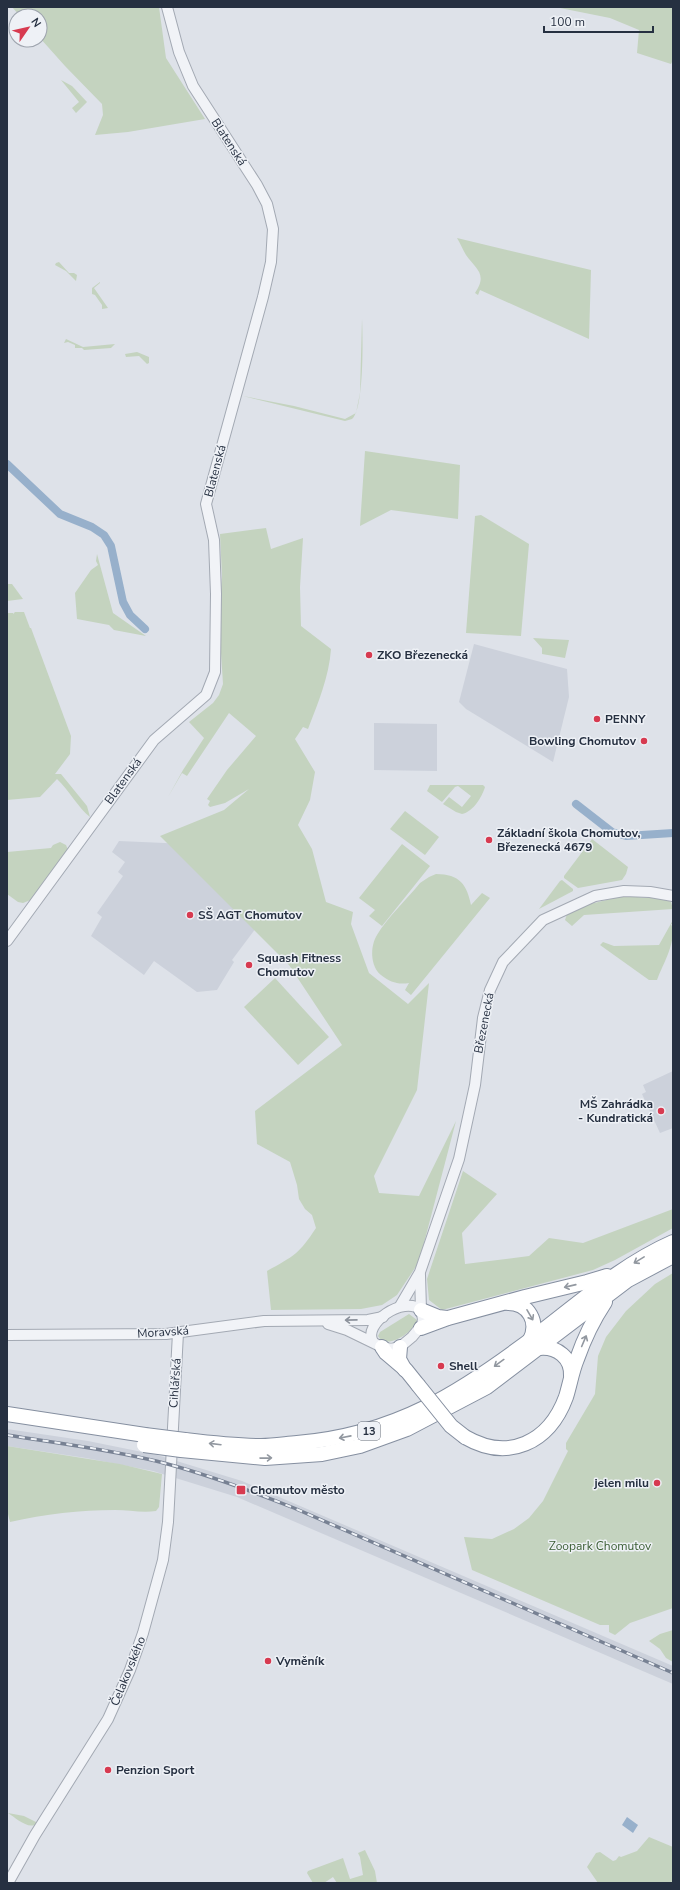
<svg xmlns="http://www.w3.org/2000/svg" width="680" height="1890" font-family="'Nunito Sans',sans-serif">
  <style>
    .built { fill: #ccd1db }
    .green { fill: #c4d3bf }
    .water { fill: #97b0cb }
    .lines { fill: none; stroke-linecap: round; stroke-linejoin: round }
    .canal { stroke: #97b0cb; stroke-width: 8 }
    .minor-casing { stroke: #a3a9b3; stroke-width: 12 }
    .highway-casing { stroke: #858fa0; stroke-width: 16 }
    .minor { stroke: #f1f3f7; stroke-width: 10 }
    .highway { stroke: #fff; stroke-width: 14 }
    .rail-casing { stroke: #778193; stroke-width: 3.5 }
    .rail { stroke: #eef1f6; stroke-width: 2; stroke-dasharray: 6; stroke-linecap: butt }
    .highway-bridge-casing { stroke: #858fa0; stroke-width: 16; stroke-linecap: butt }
    .highway-bridge { stroke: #fff; stroke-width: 14 }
    .oneway { stroke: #9298a0 }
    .oneway2 { stroke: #8c929c }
    .poi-dot { fill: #d73a50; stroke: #eef1f6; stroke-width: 1.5 }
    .labels { text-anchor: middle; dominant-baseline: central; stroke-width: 3; stroke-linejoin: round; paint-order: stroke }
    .shield { fill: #eef1f6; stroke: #626a77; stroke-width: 1 }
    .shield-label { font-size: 11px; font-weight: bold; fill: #263041 }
    .street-label { font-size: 12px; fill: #263041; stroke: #eef1f6 }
    .poi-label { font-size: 12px; font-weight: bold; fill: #263041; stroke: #eef1f6; text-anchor: start }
    .park-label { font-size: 12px; fill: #3a5d33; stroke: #eef1f6 }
  </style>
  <rect width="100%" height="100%" fill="#dee2e9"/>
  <g class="built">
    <polygon points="474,644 567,669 569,697 553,762 466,709 459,702"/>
    <polygon points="374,723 437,724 437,771 374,770"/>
    <polygon points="119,841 233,846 259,924 232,960 234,962 217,990 197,992 154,961 144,975 91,936 102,917 97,913 123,876 118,872 125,862 112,852"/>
    <polygon points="673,1071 673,1128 660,1133 642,1094 646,1092 643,1085"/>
    <polygon points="7,1429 88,1441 157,1455 242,1481 673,1666 673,1684 237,1497 153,1471 86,1458 7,1446"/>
  </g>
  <g class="green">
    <polygon points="12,7 159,7 166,58 205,119 128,132 95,135 103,115 102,104 65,66 40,38 40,16 20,16"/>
    <polygon points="555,7 673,7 673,60 671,64 637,53 639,30 610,18"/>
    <polygon points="61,80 72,86 87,102 76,113 72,108 79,102"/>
    <path d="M 457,238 L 591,270 L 589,339 L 480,290 L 478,295 L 475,293 C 488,274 476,269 466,255 C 463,250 460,243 457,238 Z"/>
    <polygon points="59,262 69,273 74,273 77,275 76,281 66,271 55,265 56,263"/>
    <polygon points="100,282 100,283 94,288 108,308 102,309 102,305 95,295 92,294 92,288"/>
    <path d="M 362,319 C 363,336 364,410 352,419 L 345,421 L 243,396 L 294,406 L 345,419 L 356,413 L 360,393 Z"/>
    <polygon points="66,339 83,347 115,344 111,348 84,350 82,348 75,348 75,345 68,342 64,343"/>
    <polygon points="137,352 149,357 149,363 147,364 139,356 126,357 125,354"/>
    <polygon points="365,451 460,465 458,519 391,510 360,526"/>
    <polygon points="481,515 529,544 521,636 466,633 475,516"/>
    <path d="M 266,528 L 271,549 L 303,538 L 300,587 L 301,626 L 331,649 C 329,677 318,703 308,729 L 303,727 L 295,739 L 315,772 L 310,800 L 298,825 L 312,849 L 326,902 L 353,912 L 351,924 L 369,973 L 408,1004 L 429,983 L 417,1090 L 374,1176 L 379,1193 L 419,1196 L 456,1121 L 419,1262 L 397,1295 L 382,1305 L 361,1309 L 271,1310 L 267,1271 C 294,1256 299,1254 316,1228 L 312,1215 L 305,1209 L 299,1199 L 297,1185 L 290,1162 L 257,1144 L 255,1111 L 342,1045 L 289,965 L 160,836 L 224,810 L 249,789 L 225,803 L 210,807 L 208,805 L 210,801 L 207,799 L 227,770 L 256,736 L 229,713 L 187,776 L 182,773 L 168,797 L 183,770 L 204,738 L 189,722 L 213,703 L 219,695 L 223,684 L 219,622 L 222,576 L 220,534 Z"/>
    <polygon points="97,554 113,613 146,636 114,630 109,625 77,619 75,593 91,570 98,565 96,561"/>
    <polygon points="7,584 12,584 23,599 7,601"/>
    <path d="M 15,612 L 24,612 L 30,628 L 31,628 L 71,736 L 70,754 L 55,774 L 61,774 L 87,806 L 90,817 C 79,809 69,790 57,779 L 40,797 L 7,800 L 7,613 L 13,613 L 13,614 Z"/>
    <polygon points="533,638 569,640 565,658 542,654 542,648"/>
    <path d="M 430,785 L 483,785 L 485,787 C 482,797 473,812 462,814 L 456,812 L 443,804 L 449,797 L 462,807 L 471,796 L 458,786 L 455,787 L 442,802 L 427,791 Z"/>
    <polygon points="405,811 439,837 425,855 390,829"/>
    <polygon points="592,839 628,867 626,874 622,880 578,888 564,878 564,876"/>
    <polygon points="60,842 66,845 68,850 33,899 23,903 18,902 7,894 7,852 51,848 53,845"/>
    <polygon points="402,844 430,866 382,926 369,916 375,910 359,898"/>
    <path d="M 436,874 C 460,874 467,885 471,905 L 482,893 L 490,898 L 411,995 L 405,990 L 409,983 C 398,985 390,982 381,975 C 370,966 370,946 377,935 C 387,918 407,899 420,883 L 429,877 Z"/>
    <polygon points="562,880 573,889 573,891 539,909 560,881"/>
    <polygon points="623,896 666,899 671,902 673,909 584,915 572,926 565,920 567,914 586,905"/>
    <path d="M 673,920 L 673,924 L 671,924 C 678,939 663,964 657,980 L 649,980 L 600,945 L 603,942 L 614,946 L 659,945 Z"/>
    <polygon points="275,978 329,1037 298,1065 244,1007"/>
    <polygon points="463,1171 497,1194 462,1233 465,1264 529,1256 549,1238 583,1243 673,1209 673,1228 615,1260 593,1270 442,1310 429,1300 427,1279"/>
    <polygon points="673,1273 673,1608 630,1623 615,1635 609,1632 609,1625 600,1625 472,1570 464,1537 492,1539 514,1529 529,1518 543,1501 568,1451 566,1449 566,1443 595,1394 598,1356 606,1337 626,1311 655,1284"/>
    <path d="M 409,1314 L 417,1320 C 414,1332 386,1351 378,1336 L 380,1332 Z"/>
    <path d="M 7,1446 L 120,1464 L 162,1474 L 159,1507 L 156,1511 C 142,1513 129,1510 115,1510 C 80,1510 45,1514 10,1522 L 7,1510 Z"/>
    <polygon points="673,1630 673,1662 666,1658 660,1649 649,1641 660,1634"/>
    <path d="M 8,1813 L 24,1816 L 38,1823 C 29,1831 16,1818 8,1813 Z"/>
    <polygon points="649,1837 673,1847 673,1883 598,1883 587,1867 596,1853 600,1852 613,1861 616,1860 619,1856 621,1857 637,1851"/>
    <polygon points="365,1850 375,1871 377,1883 337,1883 333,1877 324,1883 313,1883 307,1873 308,1871 343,1858 350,1879 363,1875 360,1857 358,1853"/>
  </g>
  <polygon class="water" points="627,1817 638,1825 633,1833 622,1825"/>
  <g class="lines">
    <g class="canal">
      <polyline points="7,464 60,514 92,527 104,535 111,546 123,602 130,615 145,629"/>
      <polyline points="576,804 612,832 626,836 673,833"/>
    </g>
    <g class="minor-casing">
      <g id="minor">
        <polyline points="7,941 154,740 206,695 215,672 216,594 214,540 206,504 263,297 271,262 273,229 267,204 257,185 193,86 179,52 167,7"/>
        <polyline points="400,1306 420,1272 459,1159 475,1085 483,1018 490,990 503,962 543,920 595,896 624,891 650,892 673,896"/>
        <polyline points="328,1324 347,1330 382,1347 391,1349 400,1347 412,1337 422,1325 423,1319 421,1310 420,1275"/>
        <polyline points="7,1335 166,1334 264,1321 368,1320 383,1317"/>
        <path d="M 373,1342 C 362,1324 403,1295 421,1310"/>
        <polyline points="8,1883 35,1835 108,1719 130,1670 143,1633 163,1560 168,1522 178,1333"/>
      </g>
    </g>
    <g class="highway-casing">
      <g id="highway">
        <path d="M 508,1303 C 529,1303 539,1322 530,1340"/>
        <polyline points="421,1310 438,1317 447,1318"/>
        <polyline points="421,1328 448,1318 525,1297 587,1282 607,1276"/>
        <polyline points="382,1347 386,1353 406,1370 418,1385"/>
        <polyline points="400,1347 399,1359 405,1370"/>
        <path d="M 539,1348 C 557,1346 572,1358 571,1376"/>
        <polyline points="7,1414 145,1435"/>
        <path d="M 465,1437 C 508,1462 549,1443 566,1397 C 570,1384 572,1371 577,1359 C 584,1339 593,1320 605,1302"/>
        <path d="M 185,1440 C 210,1443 235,1446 261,1446 C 273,1446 285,1444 297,1443 C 395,1435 462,1392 538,1334 C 581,1301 623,1264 673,1242"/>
        <polyline points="181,1450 265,1458 322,1454 360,1446 407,1429 487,1387 628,1280 673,1256"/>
      </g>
    </g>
    <use href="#minor" class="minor"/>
    <use href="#highway" class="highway"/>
    <g class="rail-casing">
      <path id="rail" d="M 7,1435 C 57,1443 107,1449 156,1461 C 204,1473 249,1490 294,1508 L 673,1673"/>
    </g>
    <use href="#rail" class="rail"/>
    <g class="highway-bridge-casing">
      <g id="highway-bridge">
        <polyline points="418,1385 451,1426 465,1437"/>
        <polyline points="145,1435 185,1440"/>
        <polyline points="144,1445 181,1450"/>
      </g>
    </g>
    <use href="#highway-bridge" class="highway-bridge"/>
  </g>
  <defs><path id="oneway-shaft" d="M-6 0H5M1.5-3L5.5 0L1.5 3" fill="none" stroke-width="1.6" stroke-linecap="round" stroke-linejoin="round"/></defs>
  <g class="oneway">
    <use href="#oneway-shaft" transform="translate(639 1260) rotate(149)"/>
    <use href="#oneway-shaft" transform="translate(570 1286) rotate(167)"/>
    <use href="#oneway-shaft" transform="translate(530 1315) rotate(60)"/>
    <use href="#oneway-shaft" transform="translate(584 1341) rotate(-67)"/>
    <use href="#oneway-shaft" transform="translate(499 1363) rotate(144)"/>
    <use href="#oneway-shaft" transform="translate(345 1437) rotate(169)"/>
    <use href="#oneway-shaft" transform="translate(215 1444) rotate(-173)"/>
    <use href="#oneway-shaft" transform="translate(266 1458) rotate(-1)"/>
  </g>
  <use class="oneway2" href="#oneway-shaft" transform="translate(351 1320) rotate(179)"/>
  <g class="poi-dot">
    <circle cx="369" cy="655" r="4"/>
    <circle cx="597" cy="719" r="4"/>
    <circle cx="644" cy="741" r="4"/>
    <circle cx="489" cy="840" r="4"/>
    <circle cx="190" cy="915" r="4"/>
    <circle cx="249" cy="965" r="4"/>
    <circle cx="661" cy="1111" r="4"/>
    <circle cx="441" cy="1366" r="4"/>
    <circle cx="657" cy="1483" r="4"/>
    <rect x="236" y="1485" width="10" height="10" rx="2"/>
    <circle cx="268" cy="1661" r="4"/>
    <circle cx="108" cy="1770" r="4"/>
  </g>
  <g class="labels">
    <rect class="shield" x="358" y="1422" width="22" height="18" rx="3"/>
    <g class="shield-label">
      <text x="369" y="1431">13</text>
    </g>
    <g class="street-label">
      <text transform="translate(229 142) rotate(57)">Blatenská</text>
      <text transform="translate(215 471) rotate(-75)">Blatenská</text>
      <text transform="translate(123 781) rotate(-54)">Blatenská</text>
      <text transform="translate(484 1023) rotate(-79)">Březenecká</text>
      <text transform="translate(163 1332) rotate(-4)">Moravská</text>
      <text transform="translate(175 1383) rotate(-86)">Cihlářská</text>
      <text transform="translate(128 1671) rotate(-68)">Čelakovského</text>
    </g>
    <g class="poi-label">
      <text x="377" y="655">ZKO Březenecká</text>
      <text x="605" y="719">PENNY</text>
      <text x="636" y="741" text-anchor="end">Bowling Chomutov</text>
      <text x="497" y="833">Základní škola Chomutov,<tspan x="497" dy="14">Březenecká 4679</tspan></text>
      <text x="198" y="915">SŠ AGT Chomutov</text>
      <text x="257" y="958">Squash Fitness<tspan x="257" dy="14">Chomutov</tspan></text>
      <text x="653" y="1104" text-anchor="end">MŠ Zahrádka<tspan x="653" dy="14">- Kundratická</tspan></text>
      <text x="449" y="1366">Shell</text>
      <text x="649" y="1483" text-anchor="end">jelen milu</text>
      <text x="250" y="1490">Chomutov město</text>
      <text x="276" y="1661">Vyměník</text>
      <text x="116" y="1770">Penzion Sport</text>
    </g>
    <g class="park-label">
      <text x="600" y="1546">Zoopark Chomutov</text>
    </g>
  </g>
  <rect width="680" height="1890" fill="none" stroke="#263041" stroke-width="16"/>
  <g transform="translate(28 28) rotate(56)"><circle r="19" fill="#eef1f6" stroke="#9ea4ae"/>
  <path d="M0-3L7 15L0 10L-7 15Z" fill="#d73a50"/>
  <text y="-6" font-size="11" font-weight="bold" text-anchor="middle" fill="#263041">N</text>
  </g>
  <path d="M544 26v6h109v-6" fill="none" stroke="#263041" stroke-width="2"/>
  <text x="550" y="26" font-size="12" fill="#263041" stroke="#eef1f6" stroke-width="3" paint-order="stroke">100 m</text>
</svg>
